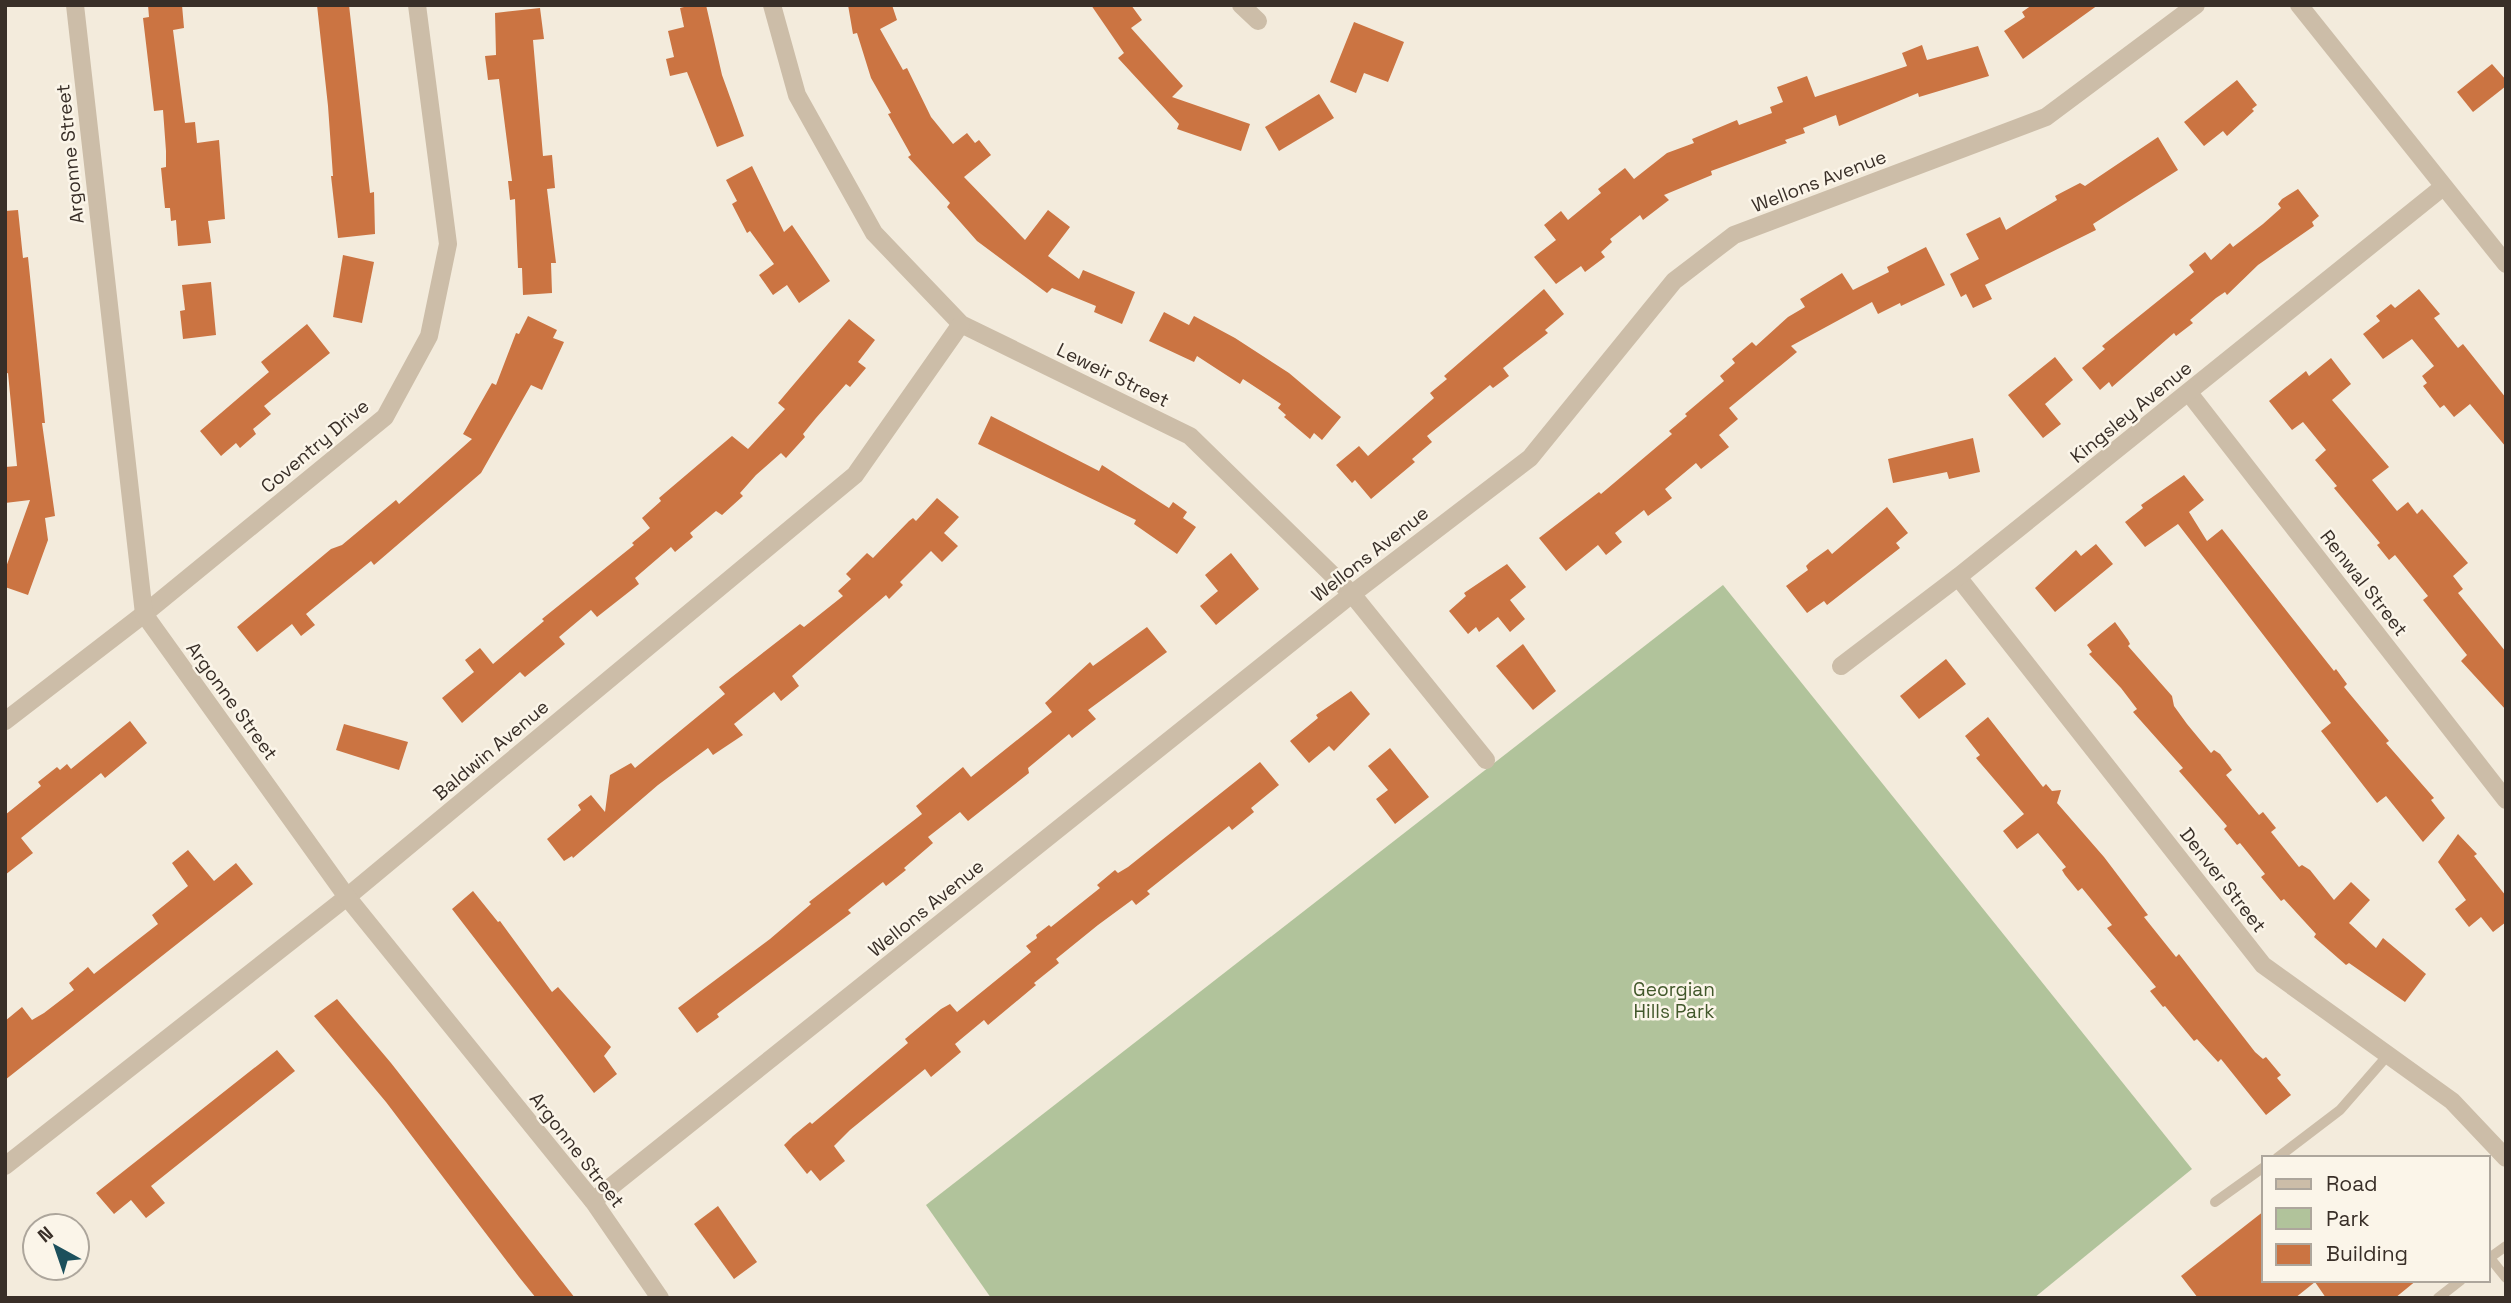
<svg xmlns="http://www.w3.org/2000/svg" width="2511" height="1303" font-family="'Space Grotesk',sans-serif">
  <style>
    .green { fill: #b1c39b }
    .building { fill: #cb7442 }
    .lines { fill: none; stroke-linecap: round; stroke-linejoin: round }
    .service { stroke: #ccbda8; stroke-width: 10 }
    .minor { stroke: #ccbda8; stroke-width: 18 }
    .tertiary { stroke: #ccbda8; stroke-width: 18 }
    .labels { text-anchor: middle; dominant-baseline: central; stroke-width: 5; stroke-linejoin: round; paint-order: stroke }
    .street-label { font-size: 19px; fill: #392f28; stroke: #fbf5e9 }
    .park-label { font-size: 19px; fill: #42582b; stroke: #fbf5e9 }
  </style>
  <rect width="100%" height="100%" fill="#f3ebdc"/>
  <polygon class="green" points="1723,585 2192,1169 2034,1298 991,1298 926,1205"/>
  <g class="building">
    <polygon points="148,5 182,5 184,28 173,30 185,123 195,122 197,143 219,140 225,219 208,221 211,243 178,246 176,220 171,221 170,208 165,208 161,168 166,167 166,151 163,110 154,111 143,18 149,17"/>
    <polygon points="317,5 349,5 370,193 374,192 375,234 338,238 331,176 333,176 328,106"/>
    <polygon points="692,5 706,5 722,75 744,136 717,147 687,72 670,76 666,59 674,57 668,31 684,27 680,8"/>
    <polygon points="848,5 892,5 897,20 880,29 903,70 907,68 931,117 953,144 967,133 975,143 979,140 991,155 964,177 1025,240 1048,210 1070,227 1048,256 1079,279 1083,270 1135,292 1122,324 1094,312 1096,306 1052,288 1047,293 977,241 947,207 950,203 908,157 911,155 888,114 891,113 871,78 857,33 853,34"/>
    <polygon points="1091,5 1131,5 1142,20 1131,28 1183,86 1172,97 1250,124 1241,151 1177,129 1179,124 1118,58 1124,53"/>
    <polygon points="2032,5 2098,5 2023,59 2004,31 2025,17 2022,12"/>
    <polygon points="540,8 544,39 533,40 543,156 552,155 555,188 547,189 556,263 551,263 552,293 523,295 522,268 518,268 515,199 510,200 508,181 512,181 499,79 488,80 485,56 496,55 495,13"/>
    <polygon points="1354,22 1404,42 1388,82 1364,73 1356,93 1330,82"/>
    <polygon points="1922,45 1927,60 1978,46 1989,76 1919,97 1918,93 1839,126 1836,115 1803,128 1805,133 1785,140 1787,143 1711,171 1712,175 1664,195 1669,200 1643,220 1640,215 1610,239 1612,242 1601,252 1605,257 1585,272 1581,266 1556,284 1534,257 1556,240 1544,225 1561,211 1568,220 1601,193 1598,189 1625,168 1634,179 1667,153 1694,143 1692,139 1737,120 1739,125 1772,113 1770,107 1783,102 1777,87 1807,76 1815,97 1907,66 1902,53"/>
    <polygon points="2492,64 2506,80 2506,86 2473,112 2457,92"/>
    <polygon points="2237,80 2257,105 2252,109 2254,111 2227,136 2223,131 2204,146 2184,122"/>
    <polygon points="1319,94 1334,118 1279,151 1265,127"/>
    <polygon points="2158,137 2178,170 2093,224 2096,230 1985,285 1992,299 1973,308 1966,294 1961,297 1950,274 1979,259 1966,234 2000,217 2006,230 2057,200 2055,196 2080,183 2085,186"/>
    <polygon points="752,166 784,232 792,225 830,281 799,303 787,285 773,295 759,275 774,264 750,231 747,233 732,204 737,201 726,180"/>
    <polygon points="2298,189 2319,216 2312,222 2314,226 2258,265 2227,295 2225,292 2216,298 2190,320 2193,323 2176,336 2174,333 2112,387 2109,382 2100,390 2082,368 2105,349 2102,346 2194,272 2189,265 2205,252 2211,260 2230,243 2233,247 2263,224 2281,208 2278,204 2282,199"/>
    <polygon points="18,210 23,258 28,257 45,423 42,423 55,516 45,518 48,540 28,595 5,587 5,570 30,500 5,503 5,467 17,466 8,373 5,374 5,211"/>
    <polygon points="1926,247 1945,285 1901,306 1900,303 1878,314 1872,302 1791,346 1797,352 1729,408 1738,419 1719,435 1729,447 1701,469 1696,463 1665,489 1672,498 1648,516 1644,510 1615,533 1622,542 1606,555 1598,545 1566,571 1539,538 1599,492 1601,494 1672,434 1669,431 1687,416 1685,414 1724,381 1720,376 1735,363 1732,359 1752,342 1756,346 1788,317 1805,307 1800,299 1842,273 1853,290 1889,272 1887,267"/>
    <polygon points="343,255 374,262 362,323 333,317"/>
    <polygon points="211,282 216,335 183,339 180,311 185,310 182,285"/>
    <polygon points="1544,289 1564,314 1545,330 1548,333 1503,368 1509,376 1493,388 1490,385 1427,436 1432,442 1412,459 1415,462 1371,499 1355,480 1352,483 1336,465 1359,446 1368,456 1434,398 1430,393 1447,379 1444,376"/>
    <polygon points="2419,289 2440,314 2434,318 2458,348 2463,344 2506,398 2506,447 2470,404 2454,417 2444,405 2440,408 2423,386 2427,383 2422,376 2434,366 2412,339 2383,359 2363,334 2380,321 2376,316 2391,304 2395,308"/>
    <polygon points="1164,312 1189,325 1194,316 1235,338 1289,373 1341,417 1322,440 1314,433 1310,439 1284,417 1286,415 1278,408 1281,404 1243,379 1240,384 1197,356 1194,362 1149,341"/>
    <polygon points="528,316 557,330 553,338 564,342 542,390 531,385 481,473 374,565 371,561 306,614 315,625 301,636 292,624 257,652 237,627 331,549 342,545 396,500 399,504 472,439 463,434 492,383 496,385 516,333 519,334"/>
    <polygon points="849,319 875,340 858,362 866,368 850,387 846,384 816,418 803,434 805,437 786,458 781,453 756,475 740,493 743,496 722,515 716,511 690,533 693,537 675,552 671,547 635,578 639,584 597,617 591,610 559,637 565,644 525,677 520,672 462,723 442,698 474,672 465,660 480,648 493,664 544,621 542,619 634,545 632,543 650,528 642,518 661,501 659,498 732,436 748,449 785,409 778,403"/>
    <polygon points="307,324 330,353 264,406 271,414 253,429 256,434 240,448 236,443 221,456 200,431 269,372 261,362"/>
    <polygon points="2055,357 2073,380 2045,404 2061,424 2043,438 2008,395"/>
    <polygon points="2331,358 2351,384 2332,400 2389,467 2372,480 2397,511 2408,502 2417,514 2422,509 2468,563 2453,576 2463,589 2458,593 2506,652 2506,710 2461,661 2467,655 2423,600 2428,596 2395,555 2389,560 2377,545 2380,543 2334,488 2337,486 2315,460 2326,450 2303,422 2292,430 2269,401 2306,371 2309,376"/>
    <polygon points="991,416 1099,471 1102,465 1169,508 1173,502 1187,512 1183,518 1196,527 1177,554 1134,524 1136,520 978,444"/>
    <polygon points="1973,438 1980,472 1949,479 1947,472 1893,483 1888,459"/>
    <polygon points="2184,475 2204,500 2189,512 2207,541 2222,529 2334,671 2336,669 2347,684 2344,687 2389,741 2386,743 2434,798 2431,800 2445,818 2423,842 2386,796 2377,803 2321,731 2331,723 2178,524 2145,547 2125,522 2143,508 2141,505"/>
    <polygon points="937,498 959,517 944,533 958,546 942,562 931,551 900,582 903,585 889,599 886,595 792,676 799,686 781,701 774,692 734,724 743,735 713,755 708,748 658,785 573,858 572,856 564,861 547,839 581,810 578,805 591,795 605,812 610,775 631,763 635,768 725,694 719,687 800,624 804,627 843,596 838,591 851,579 846,574 867,553 873,558 909,521 913,518 916,521"/>
    <polygon points="1887,507 1908,533 1896,543 1900,548 1827,605 1824,601 1807,613 1786,586 1808,570 1806,566 1810,562 1828,549 1832,554"/>
    <polygon points="2096,544 2113,564 2055,612 2035,588 2076,550 2081,556"/>
    <polygon points="1231,553 1259,589 1216,625 1200,606 1218,591 1205,575"/>
    <polygon points="1507,564 1526,587 1510,600 1525,619 1510,632 1498,617 1479,632 1476,627 1468,634 1449,611 1466,596 1464,593"/>
    <polygon points="2115,622 2128,640 2130,644 2128,646 2172,696 2174,706 2187,724 2211,753 2214,750 2220,754 2232,770 2226,775 2259,815 2263,812 2276,828 2271,832 2299,867 2302,865 2310,870 2334,900 2351,882 2370,900 2349,923 2376,948 2383,938 2426,974 2405,1002 2349,963 2346,965 2314,937 2316,934 2284,899 2281,901 2261,877 2265,874 2240,843 2237,845 2224,829 2227,826 2179,771 2183,768 2133,712 2137,709 2121,688 2089,654 2092,652 2087,645"/>
    <polygon points="1147,627 1167,652 1088,710 1096,719 1072,738 1069,734 1028,768 1029,773 968,821 960,812 928,837 933,843 904,868 906,870 886,886 883,882 848,910 851,913 717,1014 719,1017 697,1033 678,1008 770,939 811,904 809,902 922,814 916,806 963,767 971,777 1052,712 1045,703 1090,662 1093,666"/>
    <polygon points="1523,644 1556,691 1533,710 1496,666"/>
    <polygon points="1946,659 1966,684 1919,719 1900,696"/>
    <polygon points="1351,691 1370,714 1334,751 1329,746 1309,763 1290,741 1318,718 1316,715"/>
    <polygon points="1988,717 2043,787 2046,784 2052,791 2061,790 2057,803 2104,857 2148,915 2144,917 2176,957 2179,954 2255,1052 2263,1059 2266,1057 2281,1075 2277,1078 2291,1095 2266,1115 2221,1059 2218,1062 2197,1039 2194,1041 2165,1006 2163,1007 2150,991 2156,987 2107,928 2112,925 2082,888 2078,891 2065,875 2062,870 2066,867 2038,833 2017,849 2003,831 2024,814 1976,758 1980,755 1965,736"/>
    <polygon points="130,721 147,743 105,778 101,773 21,838 33,853 5,875 5,815 41,786 38,782 57,767 60,770 67,764 71,769"/>
    <polygon points="344,724 408,742 399,770 336,750"/>
    <polygon points="1390,748 1429,797 1395,824 1376,799 1388,790 1368,766"/>
    <polygon points="1260,762 1279,785 1251,808 1254,812 1232,830 1229,826 1147,891 1150,894 1136,905 1132,900 1098,925 1056,959 1059,963 1034,983 1036,985 988,1025 984,1020 955,1044 961,1052 931,1077 925,1069 850,1130 834,1146 845,1161 820,1181 811,1170 807,1174 784,1145 793,1136 810,1122 812,1124 908,1043 905,1039 941,1009 950,1004 957,1012 1031,952 1026,946 1037,938 1036,935 1049,925 1051,927 1100,888 1097,885 1115,870 1118,873 1128,867"/>
    <polygon points="2458,834 2477,854 2474,856 2506,896 2506,922 2493,932 2481,917 2469,927 2455,909 2466,900 2438,862"/>
    <polygon points="188,850 214,881 236,863 253,884 5,1080 5,1021 22,1007 32,1020 44,1013 74,990 69,983 88,967 94,974 158,924 152,915 188,886 172,863"/>
    <polygon points="473,891 498,922 500,921 552,992 558,987 611,1047 604,1056 617,1074 594,1093 452,909"/>
    <polygon points="337,999 391,1063 575,1298 536,1298 519,1277 386,1102 314,1016"/>
    <polygon points="277,1050 295,1071 151,1186 165,1203 146,1218 131,1200 114,1214 96,1193"/>
    <polygon points="718,1206 757,1262 734,1279 694,1224"/>
    <polygon points="2264,1211 2264,1280 2417,1280 2395,1298 2326,1298 2315,1282 2295,1298 2198,1298 2181,1276"/>
  </g>
  <g class="lines">
    <g class="service">
      <polyline points="2277,1158 2340,1110 2388,1055"/>
      <polyline points="2215,1202 2264,1167"/>
      <polyline points="2490,1258 2506,1278"/>
      <polyline points="2488,1259 2506,1246"/>
      <polyline points="2438,1298 2461,1280"/>
    </g>
    <g class="minor">
      <polyline points="772,5 797,95 874,233 961,324 1190,436 1352,594 1486,760"/>
      <polyline points="1241,5 1258,21"/>
      <polyline points="2189,393 2506,800"/>
      <polyline points="1958,577 2263,965 2452,1101 2506,1158"/>
      <polyline points="1841,666 1958,577 2443,187"/>
      <polyline points="5,721 144,614 385,417 429,336 448,244 417,5"/>
      <polyline points="5,1166 347,897 855,475 961,324"/>
      <polyline points="593,1201 1352,594 1530,458 1674,281 1734,235 2046,117 2196,5"/>
    </g>
    <g class="tertiary">
      <polyline points="75,5 144,614 347,897 593,1201 660,1298"/>
      <polyline points="2299,5 2506,264"/>
    </g>
  </g>
  <g class="labels">
    <g class="street-label">
      <text transform="translate(70 154) rotate(-96)">Argonne Street</text>
      <text transform="translate(1819 181) rotate(-21)">Wellons Avenue</text>
      <text transform="translate(1113 375) rotate(26)">Leweir Street</text>
      <text transform="translate(2131 412) rotate(-39)">Kingsley Avenue</text>
      <text transform="translate(315 446) rotate(-40)">Coventry Drive</text>
      <text transform="translate(1370 554) rotate(-38)">Wellons Avenue</text>
      <text transform="translate(2364 583) rotate(52)">Renwal Street</text>
      <text transform="translate(232 701) rotate(54)">Argonne Street</text>
      <text transform="translate(491 750) rotate(-40)">Baldwin Avenue</text>
      <text transform="translate(2223 880) rotate(52)">Denver Street</text>
      <text transform="translate(926 908) rotate(-39)">Wellons Avenue</text>
      <text transform="translate(577 1150) rotate(52)">Argonne Street</text>
    </g>
    <g class="park-label">
      <text x="1674" y="989">Georgian<tspan x="1674" dy="22">Hills Park</tspan></text>
    </g>
  </g>
  <rect width="2511" height="1303" fill="none" stroke="#392f28" stroke-width="14"/>
  <rect x="2262" y="1156" width="228" height="126" fill="#fbf5e9" stroke="#ada69c" stroke-width="2"/>
  <rect x="2276" y="1179" width="35" height="10" fill="#ccbda8" stroke="#ada69c" stroke-width="2"/>
  <text x="2326" y="1191" font-size="21" fill="#392f28">Road</text>
  <rect x="2276" y="1208" width="35" height="21" fill="#b1c39b" stroke="#ada69c" stroke-width="2"/>
  <text x="2326" y="1226" font-size="21" fill="#392f28">Park</text>
  <rect x="2276" y="1244" width="35" height="21" fill="#cb7442" stroke="#ada69c" stroke-width="2"/>
  <text x="2326" y="1261" font-size="21" fill="#392f28">Building</text>
  <g transform="translate(56 1247) rotate(320)"><circle r="33" fill="#fbf5e9" stroke="#ada69c" stroke-width="2"/>
  <path d="M0-5L12 26L0 18L-12 26Z" fill="#1c505c"/>
  <text y="-10" font-size="19" font-weight="bold" text-anchor="middle" fill="#392f28">N</text>
  </g>
</svg>
